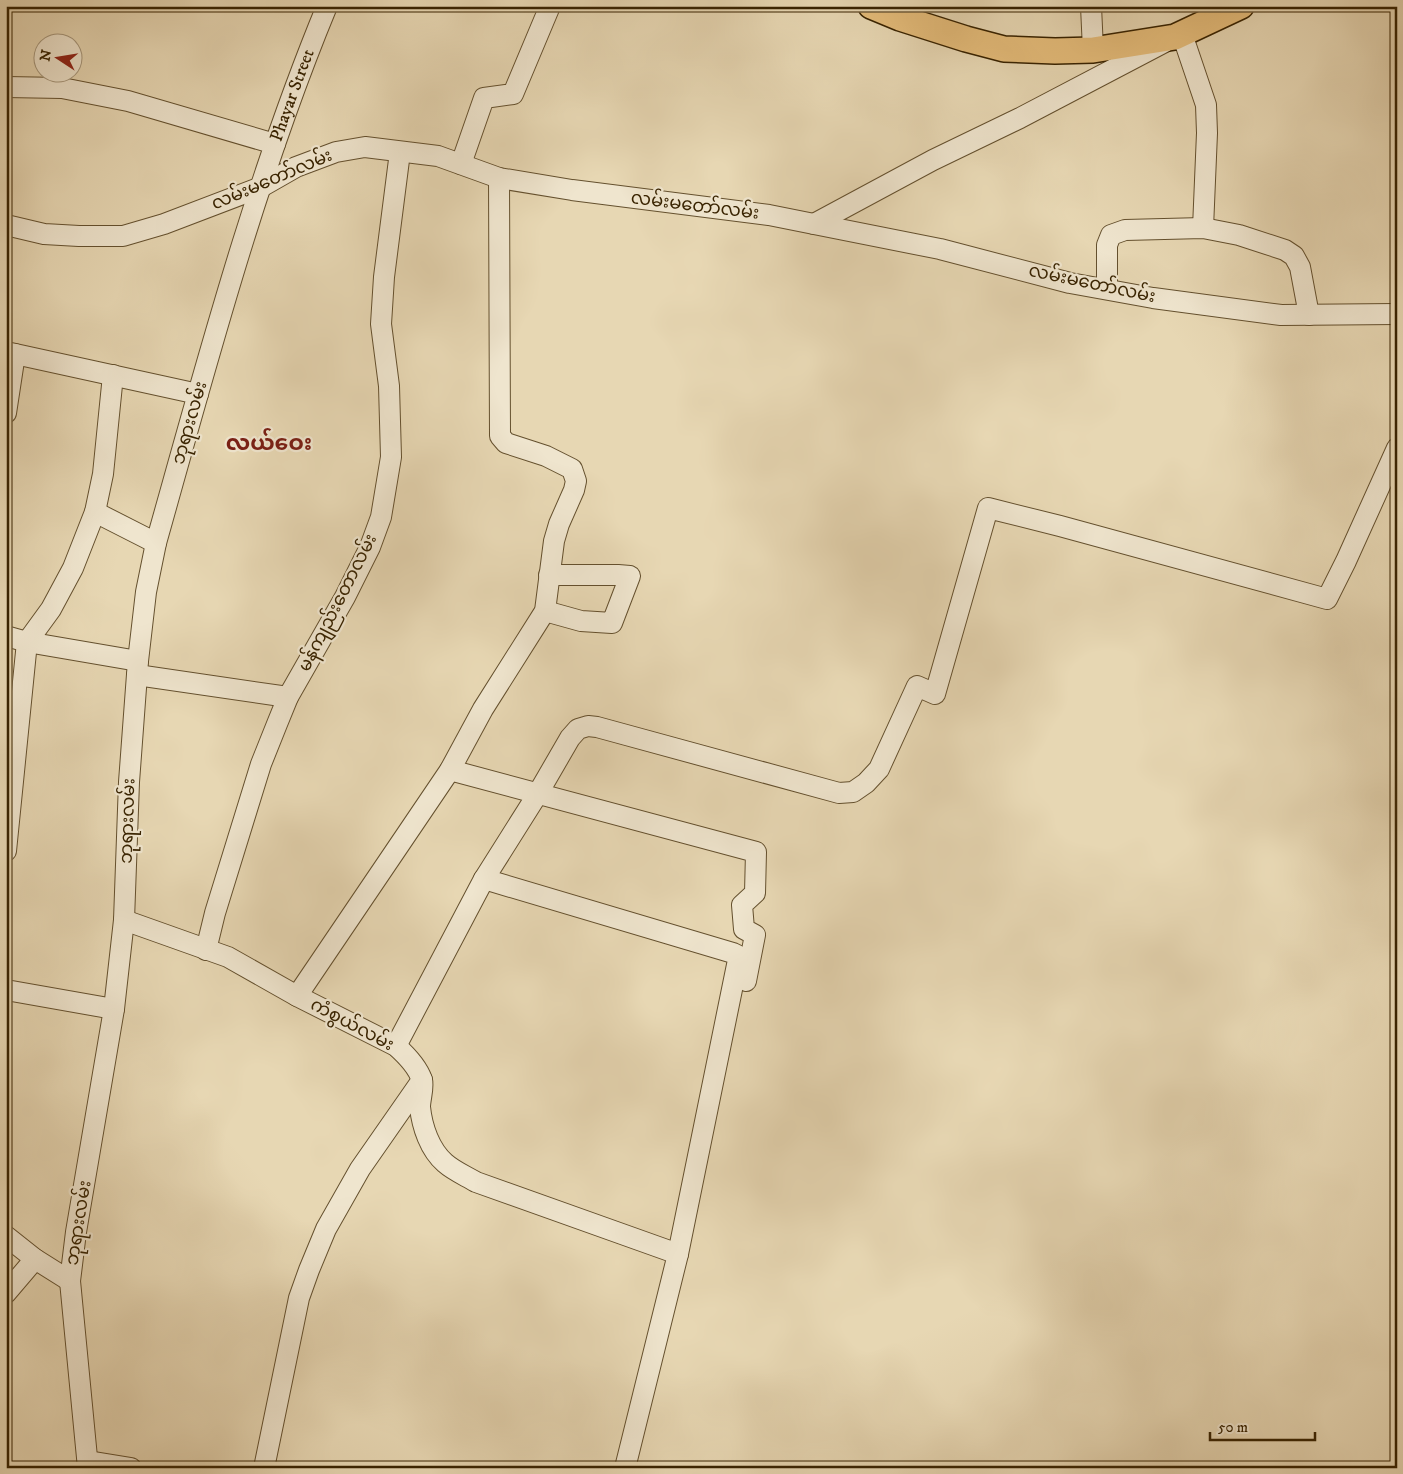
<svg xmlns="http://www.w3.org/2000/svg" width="1403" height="1474" font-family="'IM FELL DW Pica','Noto Sans Myanmar',serif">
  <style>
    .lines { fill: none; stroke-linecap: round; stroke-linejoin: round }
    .minor-casing { stroke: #64502e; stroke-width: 22 }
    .major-casing { stroke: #382301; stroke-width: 28 }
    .minor { stroke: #efe5ce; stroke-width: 20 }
    .major { stroke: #e4bc7a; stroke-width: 25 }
    .labels { text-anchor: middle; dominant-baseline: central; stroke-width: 4.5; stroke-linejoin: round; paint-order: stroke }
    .street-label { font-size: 18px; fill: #382301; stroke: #efe5ce }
    .district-label { font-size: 22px; font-weight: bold; fill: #7a1f14; stroke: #efe5ce }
  </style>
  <rect width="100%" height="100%" fill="#e7d7b3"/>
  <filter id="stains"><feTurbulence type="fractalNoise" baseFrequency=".004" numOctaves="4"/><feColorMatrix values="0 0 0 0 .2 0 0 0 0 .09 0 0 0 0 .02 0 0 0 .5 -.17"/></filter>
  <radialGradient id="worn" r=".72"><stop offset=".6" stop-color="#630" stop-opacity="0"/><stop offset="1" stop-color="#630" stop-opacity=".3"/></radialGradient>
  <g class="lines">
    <g class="minor-casing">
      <g id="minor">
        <polyline points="1091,6 1093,50"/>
        <polyline points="1182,34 1206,105 1207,133 1203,228"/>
        <polyline points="6,87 62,88 128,101 275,144"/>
        <polyline points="461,164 484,98 513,94 550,6"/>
        <polyline points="814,224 933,160 1020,118 1165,42"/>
        <polyline points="6,225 44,234 79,236 123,236 164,224 261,187 296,167 336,152 365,147 438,156 499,178 572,190 769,215 814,224 940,249 1070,283 1153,298 1281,315 1397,314"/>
        <polyline points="1107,289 1107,245 1111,235 1125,230 1203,228 1239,235 1285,250 1294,256 1300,267 1309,315"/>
        <polyline points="6,352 198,394"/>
        <polyline points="6,413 15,354"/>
        <polyline points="95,512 156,543"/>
        <polyline points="545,611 581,621 612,623 630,576 618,575 549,575"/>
        <polyline points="6,636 27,642 138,661"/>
        <polyline points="137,675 288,697"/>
        <polyline points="450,770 756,852 755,893 742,905 744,929 755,935 746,981"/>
        <polyline points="6,851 27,642 51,609 73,568 95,512 103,474 113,375"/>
        <polyline points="484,879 733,953 737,955 738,960 678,1254 625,1468"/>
        <path d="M 124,920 L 228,957 L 297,996 L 396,1046 C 405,1054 418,1068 422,1080 C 424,1088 420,1099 420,1107 C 422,1127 430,1150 445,1163 C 454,1171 466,1176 476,1182 L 678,1254"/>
        <polyline points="206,950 215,913 261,764 277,724 288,697 345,597 370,547 381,517 391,457 389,386 381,324 384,277 400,152"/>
        <polyline points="6,990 114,1009"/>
        <polyline points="297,996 450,770 483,709 545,611 554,541 559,524 574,490 576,481 572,469 546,456 506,443 500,436 499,178"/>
        <polyline points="396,1046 484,879 537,795 570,738 578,729 588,726 597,727 839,793 853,792 866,783 879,769 917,686 935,694 988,508 1060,526 1327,599 1346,561 1397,448"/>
        <polyline points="6,1236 35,1259 70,1281"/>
        <polyline points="6,1293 35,1259"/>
        <polyline points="88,1461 131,1468"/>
        <path id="s1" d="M 88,1468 L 70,1281 L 76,1232 L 114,1009 L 124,920 L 129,782 L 138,661 L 146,592 L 156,543 C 207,362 255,180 327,6"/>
        <polyline points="264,1468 299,1298 309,1270 326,1229 360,1169 422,1080"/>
      </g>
    </g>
    <g class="major-casing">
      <polyline id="major" points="871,6 900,18 966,39 1004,49 1055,51 1093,50 1175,37 1241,6"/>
    </g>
    <use href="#minor" class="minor"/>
    <use href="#major" class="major"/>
  </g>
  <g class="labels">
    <g class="street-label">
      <text stroke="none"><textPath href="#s1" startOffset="1400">Phayar Street</textPath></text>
      <text transform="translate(272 180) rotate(-23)">လမ်းမတော်လမ်း</text>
      <text transform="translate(695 206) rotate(7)">လမ်းမတော်လမ်း</text>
      <text transform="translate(1092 284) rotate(12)">လမ်းမတော်လမ်း</text>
      <text transform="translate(190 423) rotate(-74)">ဘုရားလမ်း</text>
      <text transform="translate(338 603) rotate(-63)">မန်ကျည်းတောလမ်း</text>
      <text transform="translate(128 821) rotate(-88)">ဘုရားလမ်း</text>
      <text transform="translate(352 1025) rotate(28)">ကံစွယ်လမ်း</text>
      <text transform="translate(79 1223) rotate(-81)">ဘုရားလမ်း</text>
    </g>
    <g class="district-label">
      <text x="269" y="443">လယ်ဝေး</text>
    </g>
  </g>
  <rect width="1403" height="1474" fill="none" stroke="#e7d7b3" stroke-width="25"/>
  <rect x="8" y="8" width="1388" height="1459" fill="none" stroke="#382301" stroke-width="2.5"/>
  <rect x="12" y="12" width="1378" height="1449" fill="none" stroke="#382301"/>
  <g transform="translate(58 58) rotate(282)"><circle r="24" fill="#efe5ce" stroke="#a6977c"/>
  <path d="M0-4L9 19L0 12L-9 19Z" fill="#8f2418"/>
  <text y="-8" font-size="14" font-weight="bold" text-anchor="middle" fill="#382301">N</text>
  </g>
  <path d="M1210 1432v8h105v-8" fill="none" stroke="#382301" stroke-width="2.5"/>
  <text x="1218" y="1432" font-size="15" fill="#382301" stroke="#efe5ce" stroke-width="4" paint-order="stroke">50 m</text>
  <rect width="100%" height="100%" filter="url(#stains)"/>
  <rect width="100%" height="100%" fill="url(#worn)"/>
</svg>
